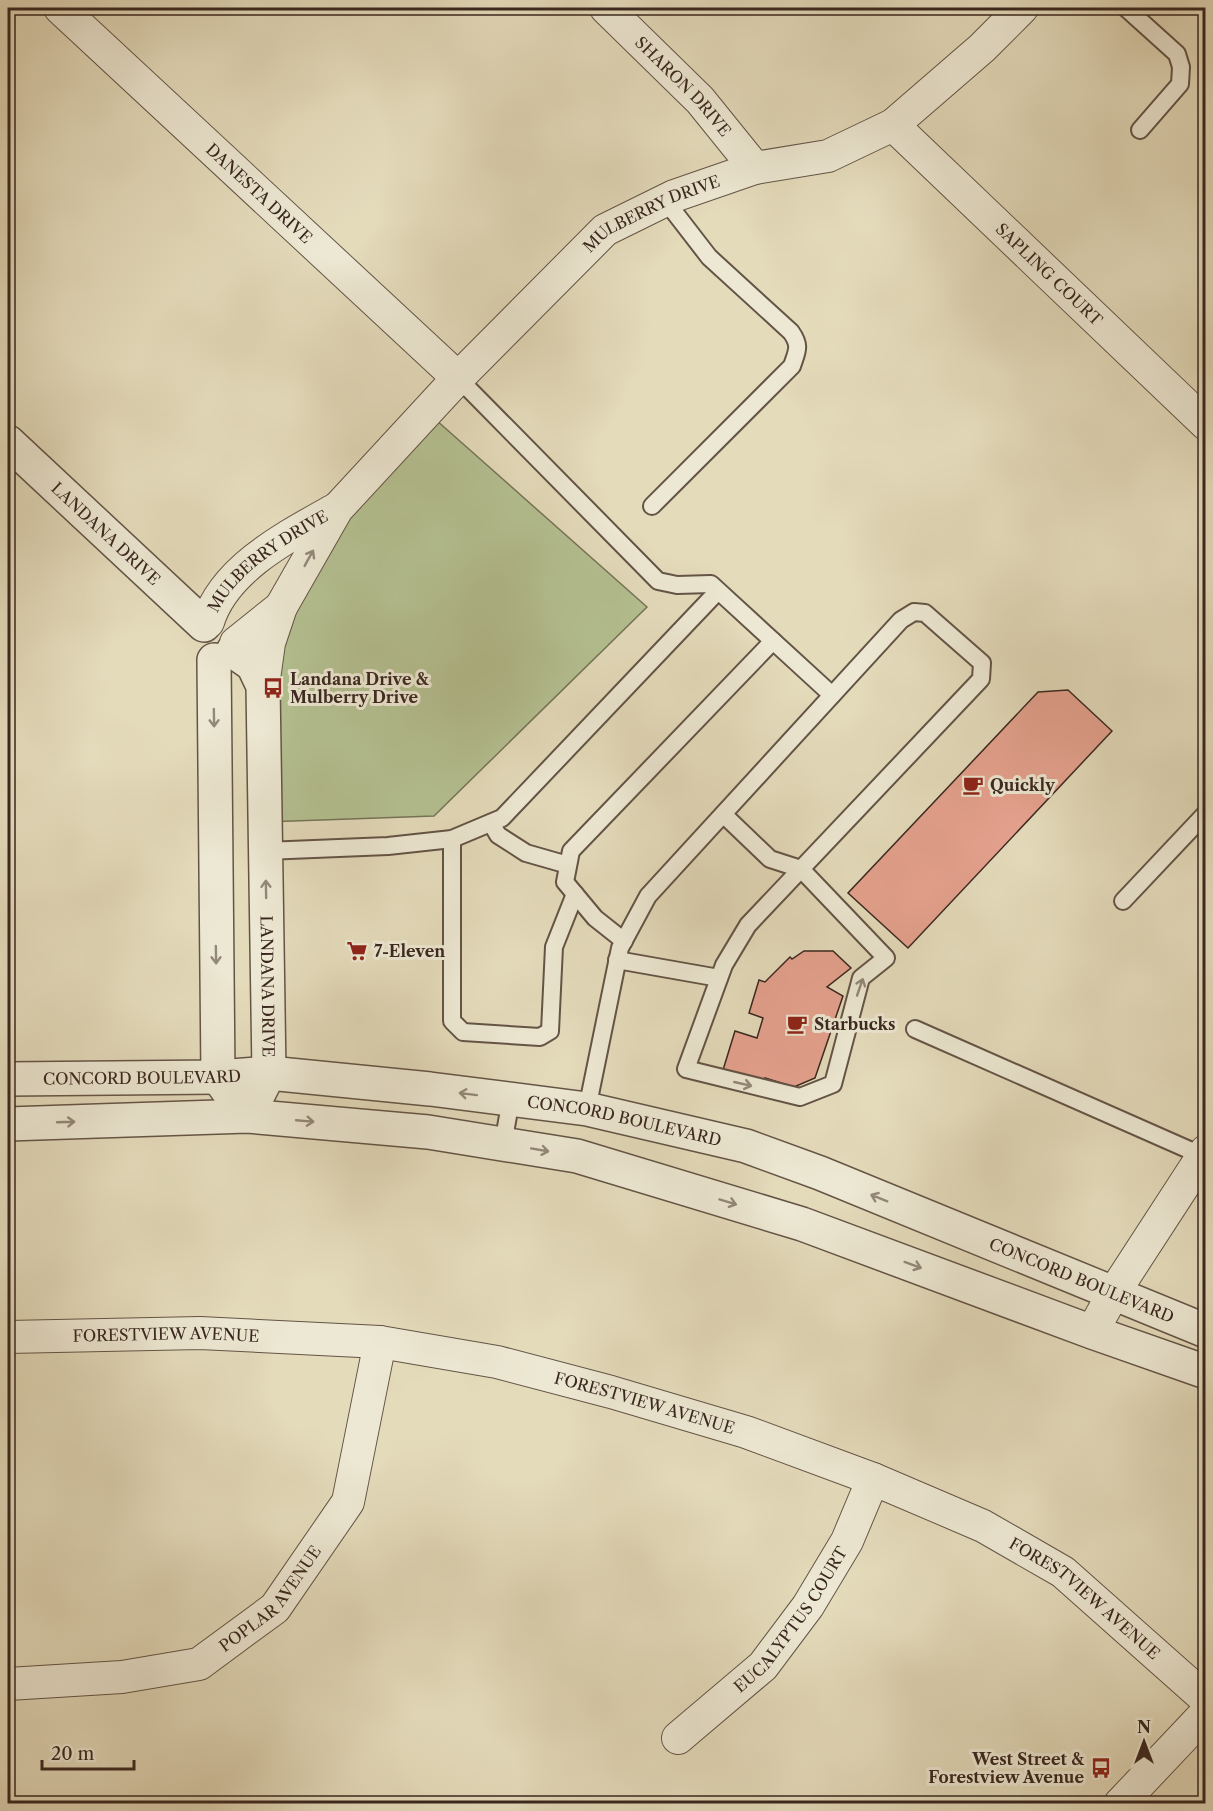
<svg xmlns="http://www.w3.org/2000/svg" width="1213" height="1811" font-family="'Libre Caslon Text',serif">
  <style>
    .green { fill: #b4c091; stroke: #767458; stroke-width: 1.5 }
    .building { fill: #e5a18e; stroke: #39271f; stroke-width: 1.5 }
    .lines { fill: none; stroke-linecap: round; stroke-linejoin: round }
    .service-casing { stroke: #645446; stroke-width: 20 }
    .minor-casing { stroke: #645446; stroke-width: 34 }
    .tertiary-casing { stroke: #645446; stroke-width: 36 }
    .service { stroke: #ede8d3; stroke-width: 16 }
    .minor { stroke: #ede8d3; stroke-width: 32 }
    .tertiary { stroke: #ede8d3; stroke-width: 33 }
    .oneway { stroke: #938879 }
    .labels { text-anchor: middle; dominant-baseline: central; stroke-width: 6; stroke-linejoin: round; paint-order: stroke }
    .street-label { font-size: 16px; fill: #39271f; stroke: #ede8d3 }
    .poi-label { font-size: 16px; font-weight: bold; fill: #39271f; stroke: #ede8d3; text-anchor: start }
  </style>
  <rect width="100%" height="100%" fill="#e4dbbb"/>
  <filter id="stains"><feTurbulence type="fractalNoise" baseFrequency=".00333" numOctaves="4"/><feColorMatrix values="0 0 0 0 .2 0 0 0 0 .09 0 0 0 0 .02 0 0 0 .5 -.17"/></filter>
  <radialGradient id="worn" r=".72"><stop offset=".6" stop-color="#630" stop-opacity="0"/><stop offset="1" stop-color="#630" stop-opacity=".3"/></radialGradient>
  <polygon class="green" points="427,412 647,607 434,816 265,822 281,607"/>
  <g class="building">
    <polygon points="1068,690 1112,731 908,948 848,893 1038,692"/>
    <polygon points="804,951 833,951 851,968 827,987 843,996 815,1078 794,1087 765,1078 763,1083 723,1070 735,1031 757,1038 763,1018 749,1013 759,980 765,982 790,957 792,959"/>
  </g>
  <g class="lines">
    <g class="service-casing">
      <g id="service">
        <polyline points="1126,8 1177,54 1181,67 1180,84 1140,130"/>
        <polyline points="458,378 658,581 677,585 711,584 832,695"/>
        <path d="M 652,506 L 792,366 C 797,351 801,346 791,332 L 709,257 L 665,200"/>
        <polyline points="491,823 498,835 526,853 568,865"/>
        <polyline points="452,839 452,1021 463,1032 540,1037 550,1031 554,947 575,894"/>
        <polyline points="265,851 388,846 452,839 502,818 718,591"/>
        <polyline points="1123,901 1206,813"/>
        <polyline points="624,941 595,918 565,882 571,851 773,641"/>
        <polyline points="617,960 719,978"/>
        <polyline points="915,1029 1203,1156"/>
        <polyline points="587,1109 620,948 648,896 901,620 914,612 925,613 982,663 981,679 748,925 724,965 686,1069 800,1097 833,1084 861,978 886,958 801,869 770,859 723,814"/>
        <polyline points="503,1144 511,1099"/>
      </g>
    </g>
    <g class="minor-casing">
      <g id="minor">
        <path id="s1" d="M 60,8 L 458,378"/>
        <path id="s2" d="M 606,8 L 700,100 L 755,168"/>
        <path id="s3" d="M 893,125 L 1206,424"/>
        <path id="s4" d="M 208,622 C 224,568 290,535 336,509"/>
        <polyline points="236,643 281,607"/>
        <path id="s5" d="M 263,686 L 269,643 L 281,607 L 337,509 L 458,378 L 605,230 L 674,196 L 755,168 L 828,156 L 893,125 L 982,48 L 1022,8"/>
        <polyline points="1092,1332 1113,1294 1206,1151"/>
        <path id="s6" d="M 8,1337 L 200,1333 L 380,1342 L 497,1362 L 611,1392 L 746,1432 L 873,1479 L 983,1526 L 1063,1572 L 1206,1699"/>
        <path id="s7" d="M 8,1684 L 122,1677 L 199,1664 L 275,1608 L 348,1502 L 380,1342"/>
        <path id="s8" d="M 678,1738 L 763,1666 L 808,1606 L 847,1541 L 873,1479"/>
        <polyline points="1120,1804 1206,1713"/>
      </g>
    </g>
    <g class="tertiary-casing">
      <g id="tertiary">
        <path id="s9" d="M 8,442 L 204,625"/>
        <path id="s10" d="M 233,651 L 253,665 L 263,686 L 269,1073 L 259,1093"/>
        <polyline points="214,660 218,1077 231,1095"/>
        <path id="s11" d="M 8,1079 L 218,1077 L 269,1073 L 430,1089 L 587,1109 L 746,1146 L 820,1173 L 1206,1331"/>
        <polyline points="8,1124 247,1116 428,1132 577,1156 802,1224 1092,1332 1206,1372"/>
      </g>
    </g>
    <use href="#service" class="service"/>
    <use href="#minor" class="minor"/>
    <use href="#tertiary" class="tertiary"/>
  </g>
  <defs><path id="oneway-shaft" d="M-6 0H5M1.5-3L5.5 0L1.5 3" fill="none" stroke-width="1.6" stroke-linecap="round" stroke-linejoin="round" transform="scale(1.5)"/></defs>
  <g class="oneway">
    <use href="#oneway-shaft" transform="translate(309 558) rotate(-61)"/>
    <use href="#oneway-shaft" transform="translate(214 718) rotate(89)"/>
    <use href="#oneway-shaft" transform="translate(266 889) rotate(-91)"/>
    <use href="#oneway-shaft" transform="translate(216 955) rotate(89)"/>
    <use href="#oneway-shaft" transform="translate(860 987) rotate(-71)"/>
    <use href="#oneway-shaft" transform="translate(743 1084) rotate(13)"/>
    <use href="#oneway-shaft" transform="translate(468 1094) rotate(-173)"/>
    <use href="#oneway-shaft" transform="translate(305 1121) rotate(5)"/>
    <use href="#oneway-shaft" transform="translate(66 1122) rotate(-2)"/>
    <use href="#oneway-shaft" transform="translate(540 1150) rotate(10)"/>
    <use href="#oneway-shaft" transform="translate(879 1198) rotate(-158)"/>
    <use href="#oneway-shaft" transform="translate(728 1202) rotate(17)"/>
    <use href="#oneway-shaft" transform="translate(913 1265) rotate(20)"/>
  </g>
  <defs>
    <g id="bus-bare" transform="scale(1.62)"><path d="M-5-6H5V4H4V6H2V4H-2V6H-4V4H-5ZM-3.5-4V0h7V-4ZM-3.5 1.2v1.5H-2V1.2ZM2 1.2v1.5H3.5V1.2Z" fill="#8f2418" stroke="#ede8d3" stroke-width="2.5" paint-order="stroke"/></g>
    <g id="cafe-bare" transform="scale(1.62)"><path d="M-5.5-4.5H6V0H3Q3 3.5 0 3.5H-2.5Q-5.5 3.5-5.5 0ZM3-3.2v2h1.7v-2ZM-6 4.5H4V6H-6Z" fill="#8f2418" stroke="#ede8d3" stroke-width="2.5" paint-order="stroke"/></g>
    <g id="supermarket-bare" transform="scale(1.62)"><path d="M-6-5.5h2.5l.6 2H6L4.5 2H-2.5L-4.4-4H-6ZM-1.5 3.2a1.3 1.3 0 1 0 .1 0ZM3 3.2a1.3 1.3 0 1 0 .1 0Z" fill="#8f2418" stroke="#ede8d3" stroke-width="2.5" paint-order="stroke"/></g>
  </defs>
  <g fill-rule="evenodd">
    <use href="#bus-bare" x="273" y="688"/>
    <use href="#cafe-bare" x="973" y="785"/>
    <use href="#supermarket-bare" x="357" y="951"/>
    <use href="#cafe-bare" x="797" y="1024"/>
    <use href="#bus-bare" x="1101" y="1768"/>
  </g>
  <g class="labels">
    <g class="street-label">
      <text stroke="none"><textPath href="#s2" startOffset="110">SHARON DRIVE</textPath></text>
      <text stroke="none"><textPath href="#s1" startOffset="272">DANESTA DRIVE</textPath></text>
      <text stroke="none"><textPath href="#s5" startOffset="630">MULBERRY DRIVE</textPath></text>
      <text stroke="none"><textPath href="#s3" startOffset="216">SAPLING COURT</textPath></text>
      <text stroke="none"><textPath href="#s9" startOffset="134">LANDANA DRIVE</textPath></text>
      <text stroke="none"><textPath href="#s4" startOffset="88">MULBERRY DRIVE</textPath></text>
      <text stroke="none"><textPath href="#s10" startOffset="348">LANDANA DRIVE</textPath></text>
      <text stroke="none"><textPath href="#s11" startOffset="134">CONCORD BOULEVARD</textPath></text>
      <text stroke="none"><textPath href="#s11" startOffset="620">CONCORD BOULEVARD</textPath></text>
      <text stroke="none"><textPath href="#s11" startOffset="1106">CONCORD BOULEVARD</textPath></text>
      <text stroke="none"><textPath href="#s6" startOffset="158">FORESTVIEW AVENUE</textPath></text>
      <text stroke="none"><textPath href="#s6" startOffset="644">FORESTVIEW AVENUE</textPath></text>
      <text stroke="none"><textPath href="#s7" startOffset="290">POPLAR AVENUE</textPath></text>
      <text stroke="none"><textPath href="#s6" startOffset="1130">FORESTVIEW AVENUE</textPath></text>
      <text stroke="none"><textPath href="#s8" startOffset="165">EUCALYPTUS COURT</textPath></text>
    </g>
    <g class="poi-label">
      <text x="290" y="679">Landana Drive &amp;<tspan x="290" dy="18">Mulberry Drive</tspan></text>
      <text x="990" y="785">Quickly</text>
      <text x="374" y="951">7-Eleven</text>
      <text x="814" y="1024">Starbucks</text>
      <text x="1084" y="1759" text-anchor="end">West Street &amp;<tspan x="1084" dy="18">Forestview Avenue</tspan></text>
    </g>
  </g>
  <rect width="1213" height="1811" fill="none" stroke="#e4dbbb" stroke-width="30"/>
  <rect x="9" y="9" width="1195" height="1793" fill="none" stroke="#39271f" stroke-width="3"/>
  <rect x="15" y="15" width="1183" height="1781" fill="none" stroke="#39271f" stroke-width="1.5"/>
  <g transform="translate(1144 1742)" stroke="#ede8d3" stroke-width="4.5" paint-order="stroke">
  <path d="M0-4.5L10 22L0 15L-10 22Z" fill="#39271f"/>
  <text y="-9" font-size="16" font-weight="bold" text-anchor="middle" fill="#39271f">N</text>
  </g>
  <path d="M42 1760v9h92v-9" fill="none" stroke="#39271f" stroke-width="3"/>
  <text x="51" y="1760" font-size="18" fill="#39271f" stroke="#ede8d3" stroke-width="4.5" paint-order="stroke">20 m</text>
  <rect width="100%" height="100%" filter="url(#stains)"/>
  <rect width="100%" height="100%" fill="url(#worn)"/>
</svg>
